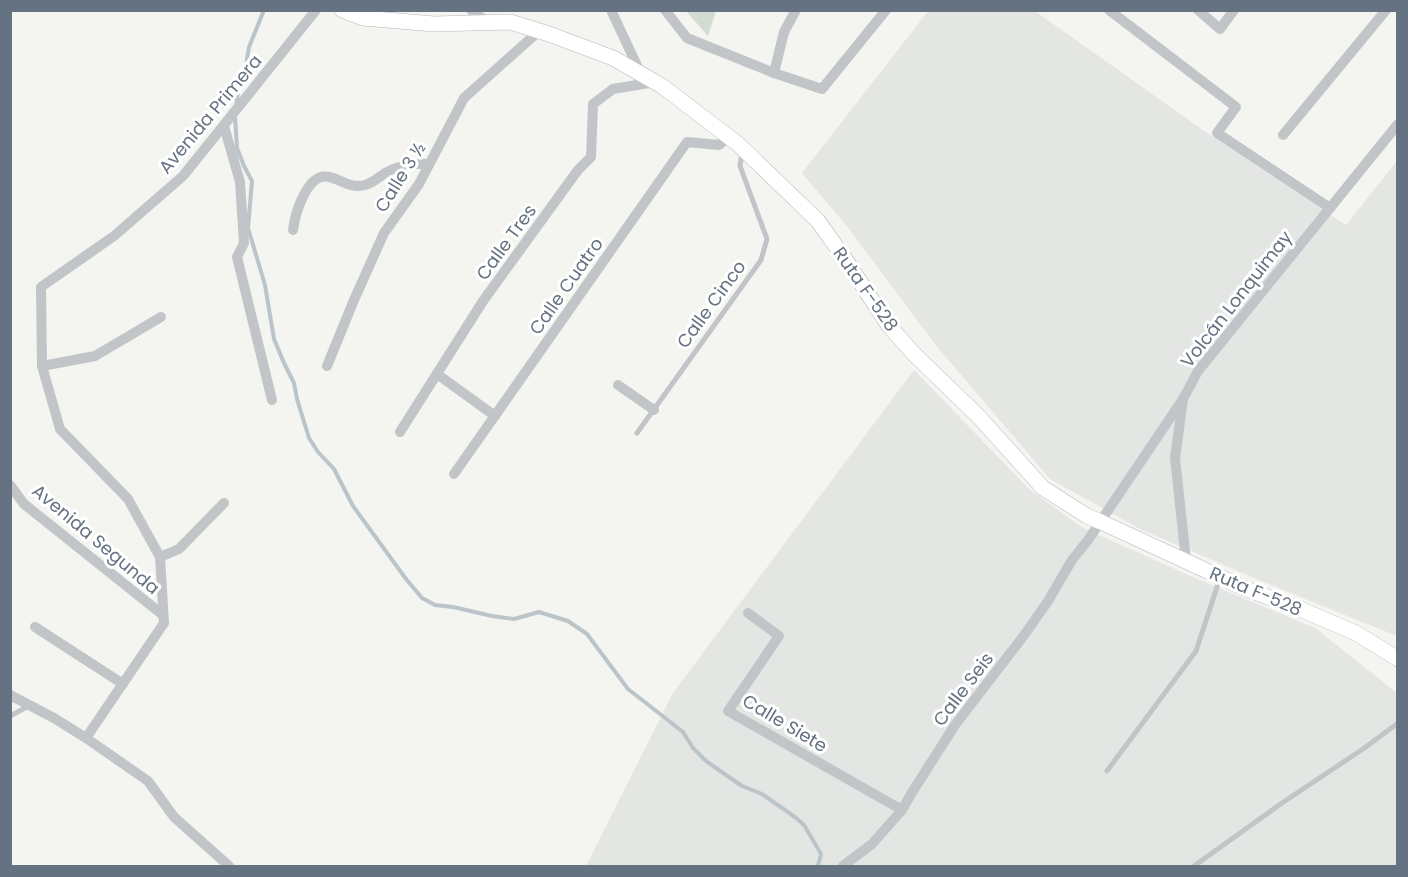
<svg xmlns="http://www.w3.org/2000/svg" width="1408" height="877" font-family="Poppins,sans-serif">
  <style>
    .built { fill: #e4e6e4 }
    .green { fill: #d4dbd1 }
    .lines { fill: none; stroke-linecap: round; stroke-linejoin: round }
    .stream { stroke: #bac4c9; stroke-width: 4 }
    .secondary-casing { stroke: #b4b8bc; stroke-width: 16 }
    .service { stroke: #c2c5c8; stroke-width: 5 }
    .minor { stroke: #c2c5c8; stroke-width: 10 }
    .secondary { stroke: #fff; stroke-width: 15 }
    .labels { text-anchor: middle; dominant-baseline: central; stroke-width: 6; stroke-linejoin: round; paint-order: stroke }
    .street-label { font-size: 18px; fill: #647281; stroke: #fff }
  </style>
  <rect width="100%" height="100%" fill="#f4f4f0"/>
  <g class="built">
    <polygon points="929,10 1035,11 1207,133 1346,225 1397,161 1397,636 1254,578 1140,529 1050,479 934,343 850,230 802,173"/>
    <polygon points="914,370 1029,489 1083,528 1195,578 1315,628 1397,693 1397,866 586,866 673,693"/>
  </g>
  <polygon class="green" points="686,11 716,11 708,36"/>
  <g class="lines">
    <g class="stream">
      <polyline points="236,106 238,92 246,65 249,47 264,10"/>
      <polyline points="235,116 237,148 244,166 252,181 248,228 265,285 274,339 284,363 294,383 297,399 309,438 318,452 334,469 353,506 406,579 422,598 435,605 453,607 492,616 514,619 539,612 568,621 587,634 628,689 683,732 693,748 706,761 742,786 762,794 795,817 804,825 821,854 818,866"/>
    </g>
    <g class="secondary-casing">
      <polyline id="secondary" points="342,10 363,18 434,24 510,22 549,34 613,58 662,86 738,144 818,221 845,259 889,326 914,354 979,417 1043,488 1087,516 1101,522 1244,588 1300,609 1356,633 1398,659"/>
    </g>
    <g class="service">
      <polyline points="637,433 761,260 767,239 740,166 742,153"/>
      <polyline points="10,716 29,706"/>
      <polyline points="1107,771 1196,651 1220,578"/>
      <polyline points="1194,866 1282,803 1363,749 1398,723"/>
    </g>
    <g class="minor">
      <polyline points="471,10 488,22"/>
      <polyline points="611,10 640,72"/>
      <polyline points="665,10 687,38 774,73 784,32 796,10"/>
      <polyline points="1109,10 1236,107 1217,133 1330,208"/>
      <polyline points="1198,10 1220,29 1234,10"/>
      <polyline points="774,73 822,89 886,10"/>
      <polyline points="224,126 240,182 244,243 237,257 272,400"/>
      <polyline points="1283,135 1386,10"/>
      <path d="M 293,230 C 295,214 307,172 329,177 C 343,180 350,189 365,185 C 373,183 378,178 385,173 C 399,165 413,163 429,164"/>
      <polyline points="42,366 95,356 161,317"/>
      <polyline points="327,366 354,300 384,233 419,184 464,98 539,31"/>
      <polyline points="437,374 495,416"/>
      <polyline points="634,396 618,385 654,410"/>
      <polyline points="400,432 483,301 578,170 591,157 593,104 613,89 655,82"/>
      <polyline points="454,474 687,142 719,145 729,136"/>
      <polyline points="10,485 24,504 163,615"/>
      <polyline points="160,557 179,549 224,503"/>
      <polyline points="1186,560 1175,458 1183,399 1198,371 1398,124"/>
      <polyline points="748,613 779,636 728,711 902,810"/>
      <polyline points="35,627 123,684"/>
      <polyline points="10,695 54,718 86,738 148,781 174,817 229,866"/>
      <polyline points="86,738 164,623 160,557 128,499 60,429 42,366 41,287 114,236 183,176 316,10"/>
      <polyline points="843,866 872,844 902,810 911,794 955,725 1025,634 1048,601 1072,560 1088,540 1183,399"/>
    </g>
    <use href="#secondary" class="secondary"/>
  </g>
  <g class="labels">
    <g class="street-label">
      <text transform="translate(210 114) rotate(-50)">Avenida Primera</text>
      <text transform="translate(400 177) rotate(-58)">Calle 3 ½</text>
      <text transform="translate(506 242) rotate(-54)">Calle Tres</text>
      <text transform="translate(566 286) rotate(-55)">Calle Cuatro</text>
      <text transform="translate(866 289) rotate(55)">Ruta F-528</text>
      <text transform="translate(1236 299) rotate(-52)">Volcán Lonquimay</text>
      <text transform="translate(711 304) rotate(-54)">Calle Cinco</text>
      <text transform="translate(96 539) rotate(40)">Avenida Segunda</text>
      <text transform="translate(1256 591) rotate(23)">Ruta F-528</text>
      <text transform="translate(963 689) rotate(-53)">Calle Seis</text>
      <text transform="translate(785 723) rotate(31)">Calle Siete</text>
    </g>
  </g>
  <rect width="1408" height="877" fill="none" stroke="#647281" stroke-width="24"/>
</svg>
